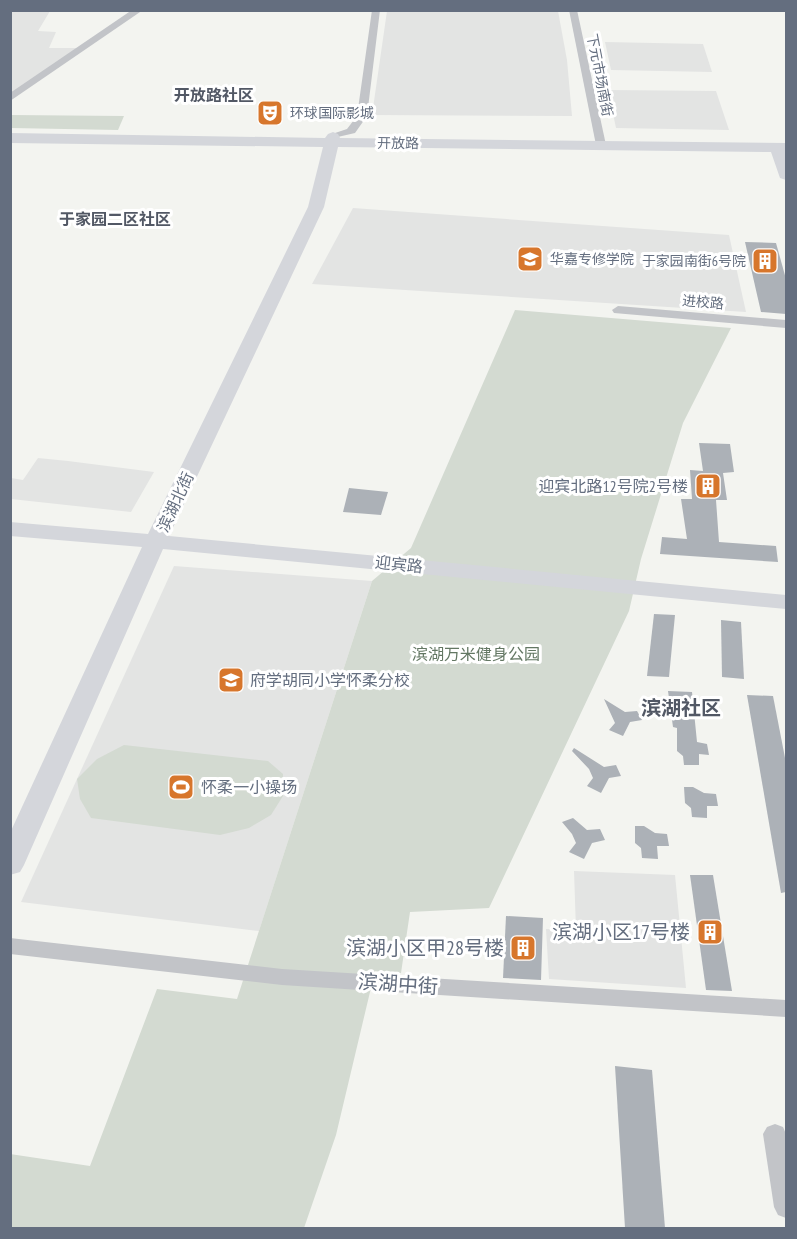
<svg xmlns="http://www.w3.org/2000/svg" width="797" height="1239" font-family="'PT Sans Narrow','Noto Sans SC',sans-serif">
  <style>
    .built { fill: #e3e4e3 }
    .green { fill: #d3dad1 }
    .building { fill: #acb1b7 }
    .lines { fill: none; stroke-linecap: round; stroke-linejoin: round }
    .street { fill: #c2c4c8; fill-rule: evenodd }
    .secondary { fill: #d4d6db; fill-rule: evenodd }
    .labels { text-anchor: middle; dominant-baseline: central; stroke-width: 6; stroke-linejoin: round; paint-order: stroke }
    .far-street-label { font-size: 14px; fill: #646e7f; stroke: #fff }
    .far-poi-label { font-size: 14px; fill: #646e7f; stroke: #fff; text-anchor: start }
    .far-quarter-label { font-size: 16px; font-weight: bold; fill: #525865; stroke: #fff }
    .poi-label { font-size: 16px; fill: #646e7f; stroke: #fff; text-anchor: start }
    .street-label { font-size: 16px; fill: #646e7f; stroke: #fff }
    .park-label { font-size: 16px; fill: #637763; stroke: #fff }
    .quarter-label { font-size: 20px; font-weight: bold; fill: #525865; stroke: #fff }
    .near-poi-label { font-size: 20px; fill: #646e7f; stroke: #fff; text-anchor: end }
    .near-street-label { font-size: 20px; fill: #646e7f; stroke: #fff }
  </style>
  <rect width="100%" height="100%" fill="#f3f4f0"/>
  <g class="built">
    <polygon points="11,11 50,11 38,31 56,32 49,48 80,48 11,94"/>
    <polygon points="387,11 558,11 567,60 572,116 372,115"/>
    <polygon points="605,42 703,44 712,72 611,70"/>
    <polygon points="608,90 716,91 729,130 616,128"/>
    <polygon points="353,208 729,235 746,312 312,284"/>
    <polygon points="38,458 68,461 154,472 131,512 11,499 11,478 23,480"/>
    <polygon points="174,566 372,581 259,931 21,902"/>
    <polygon points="574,871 675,875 686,988 549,979 546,929 576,930"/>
  </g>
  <g class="green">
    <polygon points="11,115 124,116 118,130 11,128"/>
    <polygon points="515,310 731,328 683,423 641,559 629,611 489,908 410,912 401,973 375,971 336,1135 304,1228 11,1228 10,1154 90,1166 157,989 237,999 372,581 411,548"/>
    <polygon points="124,745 268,761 283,774 283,796 271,815 249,828 220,835 91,818 80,799 77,779 97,759"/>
  </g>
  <g class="building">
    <polygon points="745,242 776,243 786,279 786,314 761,312"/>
    <polygon points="699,443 730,444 734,472 723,473 727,500 716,500 719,542 776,546 778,562 660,554 662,537 687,539 681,499 692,499 690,470 703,471"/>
    <polygon points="349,488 388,492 381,515 343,512"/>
    <polygon points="654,614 675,615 669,677 647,676"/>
    <polygon points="721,620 741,622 744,679 722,677"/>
    <polygon points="668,691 692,692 697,742 707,744 709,755 699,754 699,765 684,765 683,756 677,751 677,728 673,727"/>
    <polygon points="747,695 773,696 786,763 786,892 781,893"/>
    <polygon points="604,699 625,712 637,711 642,720 630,722 623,736 609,730 615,723"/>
    <polygon points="574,748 604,767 616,765 621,776 609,778 601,793 587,786 593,778 589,769 572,751"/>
    <polygon points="684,787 693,787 704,793 716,794 718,806 707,806 707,818 692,817 691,808 685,803"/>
    <polygon points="573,818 587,830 600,829 605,840 592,843 584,859 569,852 576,843 572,834 562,822"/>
    <polygon points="635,826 644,826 655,833 667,834 669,846 657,846 658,859 642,858 641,848 635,843"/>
    <polygon points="690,875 713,875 732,991 706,990"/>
    <polygon points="506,916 543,918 541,980 503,978"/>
    <polygon points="615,1066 652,1070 665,1228 625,1228"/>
  </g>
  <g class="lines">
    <g class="street">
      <polygon points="132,10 143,10 10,101 10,93"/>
      <polygon points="372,10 380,10 367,116 355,133 329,139 329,135 347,129 357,116"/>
      <polygon points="569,10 577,10 606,145 605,147 596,145"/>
      <polygon points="618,306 786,320 786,328 614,313 612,310"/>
      <polygon points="10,938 282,969 786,1000 786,1017 282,985 10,954"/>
      <polygon points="775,1124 783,1127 786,1134 786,1218 778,1215 774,1207 763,1134 767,1127"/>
    </g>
    <polygon class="secondary" points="333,132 338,134 340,138 786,143 786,180 780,178 771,152 338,147 324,207 169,536 786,595 786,609 163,549 24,865 20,872 10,875 10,833 142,547 10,536 10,522 148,534 308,207 323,147 10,143 10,133 325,138 328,134"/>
  </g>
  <defs>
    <g id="theatre-square" transform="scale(1.35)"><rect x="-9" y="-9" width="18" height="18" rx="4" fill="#d7762c" stroke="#fff"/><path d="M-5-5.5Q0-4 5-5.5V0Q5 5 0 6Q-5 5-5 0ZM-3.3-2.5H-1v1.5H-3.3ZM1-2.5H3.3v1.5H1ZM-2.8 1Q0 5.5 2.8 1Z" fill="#fff"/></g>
    <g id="university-square" transform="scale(1.35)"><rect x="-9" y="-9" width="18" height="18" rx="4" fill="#d7762c" stroke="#fff"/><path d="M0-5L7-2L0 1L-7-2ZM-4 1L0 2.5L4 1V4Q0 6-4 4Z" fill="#fff"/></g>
    <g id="building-square" transform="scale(1.35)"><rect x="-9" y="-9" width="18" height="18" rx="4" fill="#d7762c" stroke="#fff"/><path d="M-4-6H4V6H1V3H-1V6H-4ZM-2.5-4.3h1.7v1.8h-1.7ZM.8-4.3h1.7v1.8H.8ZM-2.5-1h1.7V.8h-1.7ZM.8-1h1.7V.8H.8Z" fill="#fff"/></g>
    <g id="school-square" transform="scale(1.35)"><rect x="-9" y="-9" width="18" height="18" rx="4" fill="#d7762c" stroke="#fff"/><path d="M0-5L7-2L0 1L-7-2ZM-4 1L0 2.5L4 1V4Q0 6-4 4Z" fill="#fff"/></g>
    <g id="stadium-square" transform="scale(1.35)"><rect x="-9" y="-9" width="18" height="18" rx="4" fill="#d7762c" stroke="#fff"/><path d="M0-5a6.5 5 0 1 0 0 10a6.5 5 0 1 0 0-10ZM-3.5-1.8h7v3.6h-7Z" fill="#fff"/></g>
  </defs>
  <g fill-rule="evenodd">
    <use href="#theatre-square" x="270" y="113"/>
    <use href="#university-square" x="530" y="259"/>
    <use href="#building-square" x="765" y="261"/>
    <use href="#building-square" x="708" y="486"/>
    <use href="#school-square" x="231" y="680"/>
    <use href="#stadium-square" x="181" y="787"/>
    <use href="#building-square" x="710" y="932"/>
    <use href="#building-square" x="523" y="948"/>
  </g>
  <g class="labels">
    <g class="far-street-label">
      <text transform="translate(600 75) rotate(79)">下元市场南街</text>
      <text transform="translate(398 143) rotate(1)">开放路</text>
      <text transform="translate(703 302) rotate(5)">进校路</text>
    </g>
    <g class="far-poi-label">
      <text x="290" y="113">环球国际影城</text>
      <text x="550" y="259">华嘉专修学院</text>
      <text x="746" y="261" text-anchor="end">于家园南街6号院</text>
    </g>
    <g class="far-quarter-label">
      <text x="214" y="95">开放路社区</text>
      <text x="115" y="219">于家园二区社区</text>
    </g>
    <g class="poi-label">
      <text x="688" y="486" text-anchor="end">迎宾北路12号院2号楼</text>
      <text x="250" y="680">府学胡同小学怀柔分校</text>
      <text x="201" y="787">怀柔一小操场</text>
    </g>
    <g class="street-label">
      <text transform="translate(175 502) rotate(-65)">滨湖北街</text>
      <text transform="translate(399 564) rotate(6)">迎宾路</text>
    </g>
    <g class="park-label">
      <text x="476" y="654">滨湖万米健身公园</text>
    </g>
    <g class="quarter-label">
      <text x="681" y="708">滨湖社区</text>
    </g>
    <g class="near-poi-label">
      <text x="690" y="932">滨湖小区17号楼</text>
      <text x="504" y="948">滨湖小区甲28号楼</text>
    </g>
    <g class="near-street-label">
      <text transform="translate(398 984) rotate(4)">滨湖中街</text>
    </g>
  </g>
  <rect width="797" height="1239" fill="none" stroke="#646e7f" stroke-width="24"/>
</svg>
